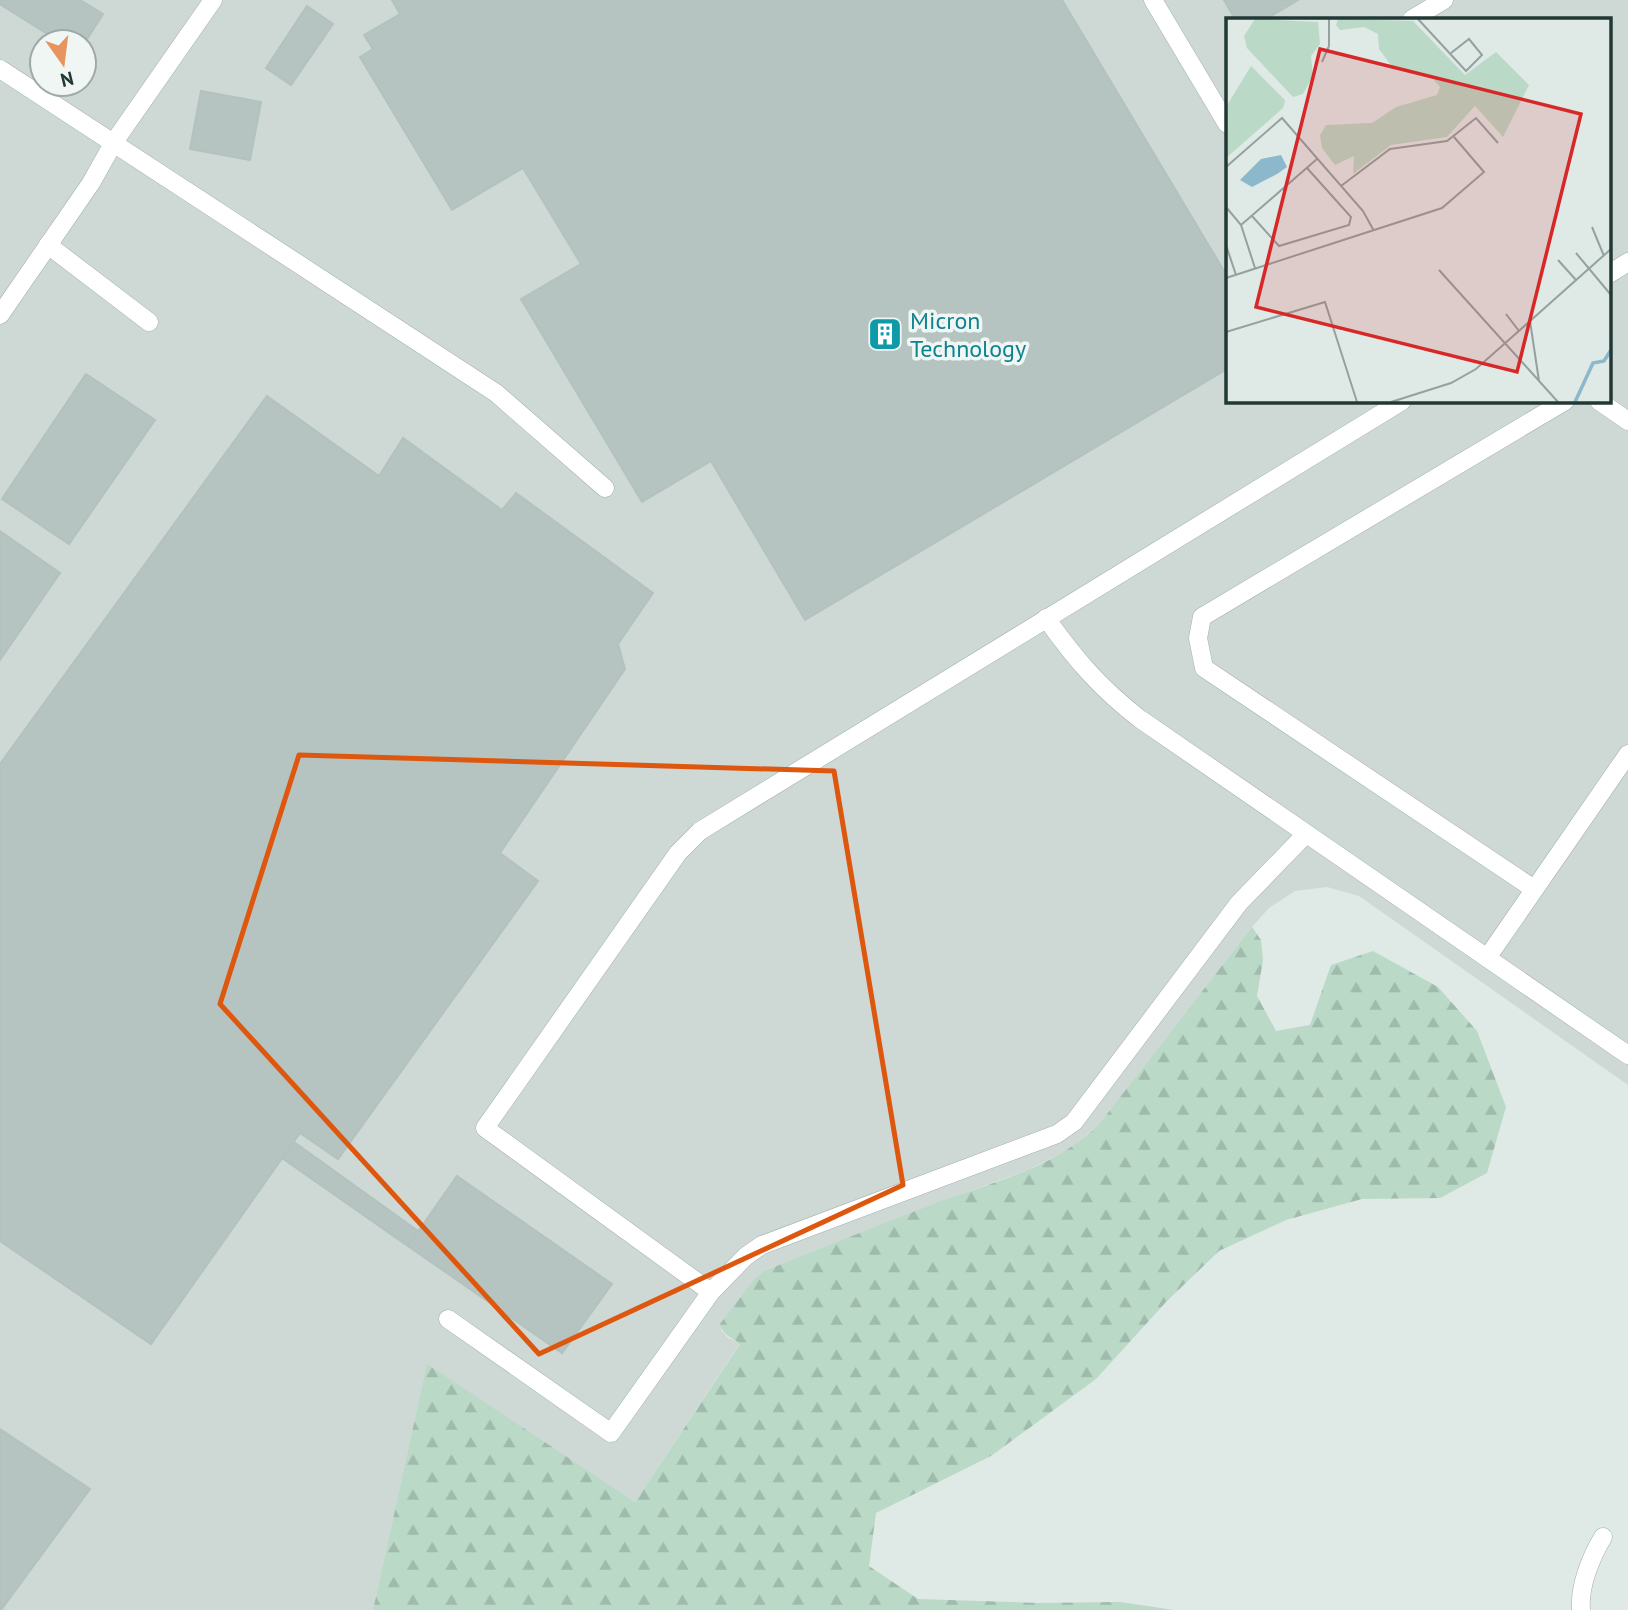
<svg xmlns="http://www.w3.org/2000/svg" width="1628" height="1610" font-family="'PT Sans',sans-serif">
  <style>
    .built { fill: #ced9d5; fill-rule: evenodd }
    .forest { fill: url(#forest-firs) }
    .building { fill: #b5c4c0; stroke: #b3c2be; stroke-width: 2 }
    .lines { fill: none; stroke-linecap: round; stroke-linejoin: round }
    .lane-casing { stroke: #a3b0ad; stroke-width: 19 }
    .lane { stroke: #fff; stroke-width: 18 }
    .marked { fill: none; stroke: #de570e; stroke-width: 5; stroke-linejoin: round }
    .labels { text-anchor: middle; dominant-baseline: central; stroke-width: 7; stroke-linejoin: round; paint-order: stroke }
    .culture-label { font-size: 24px; fill: #0d838f; stroke: #f0f6f4; text-anchor: start }
    .inset-river { fill: none; stroke: #8bb8cb; stroke-width: 3.5 }
    .inset-road { fill: none; stroke: #93a29f; stroke-width: 2 }
    .view { fill: #d62828; fill-opacity: 0.15; stroke: #d62828; stroke-width: 3.5 }
    .inset-edge { fill: none; stroke: #223835; stroke-width: 3.5 }
  </style>
  <defs>
    <pattern id="forest-firs" width="22" height="20" patternUnits="userSpaceOnUse" patternTransform="scale(1.75)"><rect width="22" height="20" fill="#bad9c7"/><path d="M5 1l3.5 6h-7zM16 11l3.5 6h-7z" fill="#a0bbac"/></pattern>
  </defs>
  <rect width="100%" height="100%" fill="#dfe9e6"/>
  <path class="built" d="M 0,0 L 1628,0 L 1628,1085 L 1359,896 L 1327,887 L 1295,891 L 1269,908 L 1252,927 L 1100,1123 L 1071,1149 L 1025,1171 L 931,1205 L 764,1271 L 756,1277 L 721,1330 L 728,1338 L 740,1343 L 635,1502 L 427,1365 L 373,1610 L 0,1610 ZM 1227,19 L 1609,19 L 1609,401 L 1227,401 ZM 42,42 L 84,42 L 84,84 L 42,84 Z"/>
  <path class="forest" d="M 1252,927 L 1261,940 L 1263,960 L 1257,996 L 1276,1031 L 1310,1025 L 1331,965 L 1373,951 L 1438,987 L 1477,1031 L 1506,1107 L 1487,1173 L 1440,1198 L 1362,1199 L 1286,1220 L 1219,1251 L 1166,1302 L 1096,1379 L 991,1456 L 876,1513 L 869,1566 L 918,1599 L 1039,1603 L 1120,1602 L 1174,1610 L 373,1610 L 427,1364 L 635,1502 L 740,1344 C 732,1337 723,1336 720,1324 L 756,1277 L 764,1271 C 819,1249 874,1227 928,1206 C 987,1183 1055,1170 1100,1123 Z"/>
  <g class="building">
    <polygon points="0,0 80,0 103,14 84,44 84,42 60,42 0,4"/>
    <polygon points="392,0 1062,0 1227,276 1227,369 805,620 711,461 642,502 521,299 581,264 523,168 452,210 360,57 373,49 364,35 400,14"/>
    <polygon points="1224,0 1298,0 1266,19 1235,19"/>
    <polygon points="307,6 333,24 291,85 266,68"/>
    <polygon points="201,91 261,102 250,160 190,149"/>
    <polygon points="86,374 155,420 69,544 2,499"/>
    <polygon points="267,396 379,476 403,438 502,510 516,493 653,593 618,644 625,669 500,853 538,881 338,1159 300,1133 151,1344 0,1241 0,764"/>
    <polygon points="0,531 60,573 0,660"/>
    <polygon points="294,1142 418,1231 408,1246 282,1158"/>
    <polygon points="457,1176 612,1284 562,1353 408,1246"/>
    <polygon points="0,1429 90,1489 1,1610 0,1610"/>
  </g>
  <g class="lines">
    <g class="lane-casing">
      <g id="lane">
        <polyline points="1153,0 1227,124"/>
        <polyline points="1412,19 1444,0"/>
        <polyline points="0,69 496,393 605,488"/>
        <polyline points="48,245 149,322"/>
        <polyline points="1609,274 1628,262"/>
        <polyline points="0,315 91,183 114,142 213,0"/>
        <polyline points="1599,401 1628,421"/>
        <path d="M 1046,618 C 1075,659 1100,688 1140,719 L 1628,1055"/>
        <polyline points="1534,889 1204,668 1198,638 1202,617 1565,401"/>
        <polyline points="1487,958 1628,754"/>
        <polyline points="711,1292 485,1128 678,853 700,831 1402,401"/>
        <polyline points="448,1319 611,1433 711,1292 746,1256 762,1245 1057,1134 1074,1122 1239,903 1306,834"/>
        <path d="M 1581,1610 C 1579,1586 1591,1557 1603,1537"/>
      </g>
    </g>
    <use href="#lane" class="lane"/>
  </g>
  <path class="marked" d="M 299,755 L 834,771 L 903,1185 L 539,1354 L 220,1004 Z"/>
  <defs>
    <g id="building-square" transform="scale(1.75)"><rect x="-9" y="-9" width="18" height="18" rx="4" fill="#0f9aa8" stroke="#f0f6f4"/><path d="M-4-6H4V6H1V3H-1V6H-4ZM-2.5-4.3h1.7v1.8h-1.7ZM.8-4.3h1.7v1.8H.8ZM-2.5-1h1.7V.8h-1.7ZM.8-1h1.7V.8H.8Z" fill="#fff"/></g>
  </defs>
  <g fill-rule="evenodd">
    <use href="#building-square" x="885" y="334"/>
  </g>
  <g class="labels">
    <g class="culture-label">
      <text x="910" y="320">Micron<tspan x="910" dy="28">Technology</tspan></text>
    </g>
  </g>
  <g transform="translate(1226 18)">
    <rect width="385" height="385" fill="#dfe9e6"/>
    <path d="M 29,1 L 92,4 L 94,26 L 85,38 L 87,58 L 77,76 L 67,79 L 21,30 L 18,18 ZM 112,1 L 187,3 L 239,57 L 270,34 L 303,67 L 277,119 L 249,88 L 221,119 L 165,127 L 127,156 L 128,138 L 109,147 L 96,130 L 94,117 L 100,107 L 146,105 L 170,89 L 211,77 L 214,69 L 207,61 L 167,50 L 153,31 L 152,16 L 138,9 L 114,12 L 110,7 ZM 25,48 L 59,82 L 57,90 L 0,140 L 0,89 Z" fill="#bad9c7"/>
    <path d="M 55,137 L 61,149 L 51,156 L 26,169 L 14,162 L 35,141 Z" fill="#8bb8cb"/>
    <path class="inset-river" d="M 349,384 L 367,345 L 378,343 L 385,332"/>
    <path class="inset-road" d="M 192,1 L 240,53 L 256,37 L 243,21 L 225,35M 96,44 L 103,28 L 103,1M 0,149 L 56,100 L 137,193 L 148,213M 115,168 L 164,131 L 221,123 L 250,100 L 272,125M 0,189 L 15,207 L 29,250M 26,198 L 53,228 L 123,207 L 125,199 L 81,150M 15,207 L 91,141M 366,209 L 378,238M 0,227 L 10,257M 350,235 L 385,277M 332,242 L 350,262M 213,252 L 332,384M 0,260 L 216,190 L 258,154 L 228,119M 280,296 L 293,313M 304,303 L 313,363M 0,314 L 99,284 L 131,384M 165,384 L 225,365 L 250,351 L 385,231"/>
    <path class="view" d="M 94,31 L 355,96 L 291,354 L 30,289 Z"/>
    <rect width="385" height="385" class="inset-edge"/>
  </g>
  <g transform="translate(63 63) rotate(166)"><circle r="33" fill="#f0f6f4" stroke="#9eaaa8" stroke-width="2"/>
  <path d="M0-5L12 26L0 18L-12 26Z" fill="#e79460"/>
  <text y="-10" font-size="19" font-weight="bold" text-anchor="middle" fill="#223835">N</text>
  </g>
</svg>
